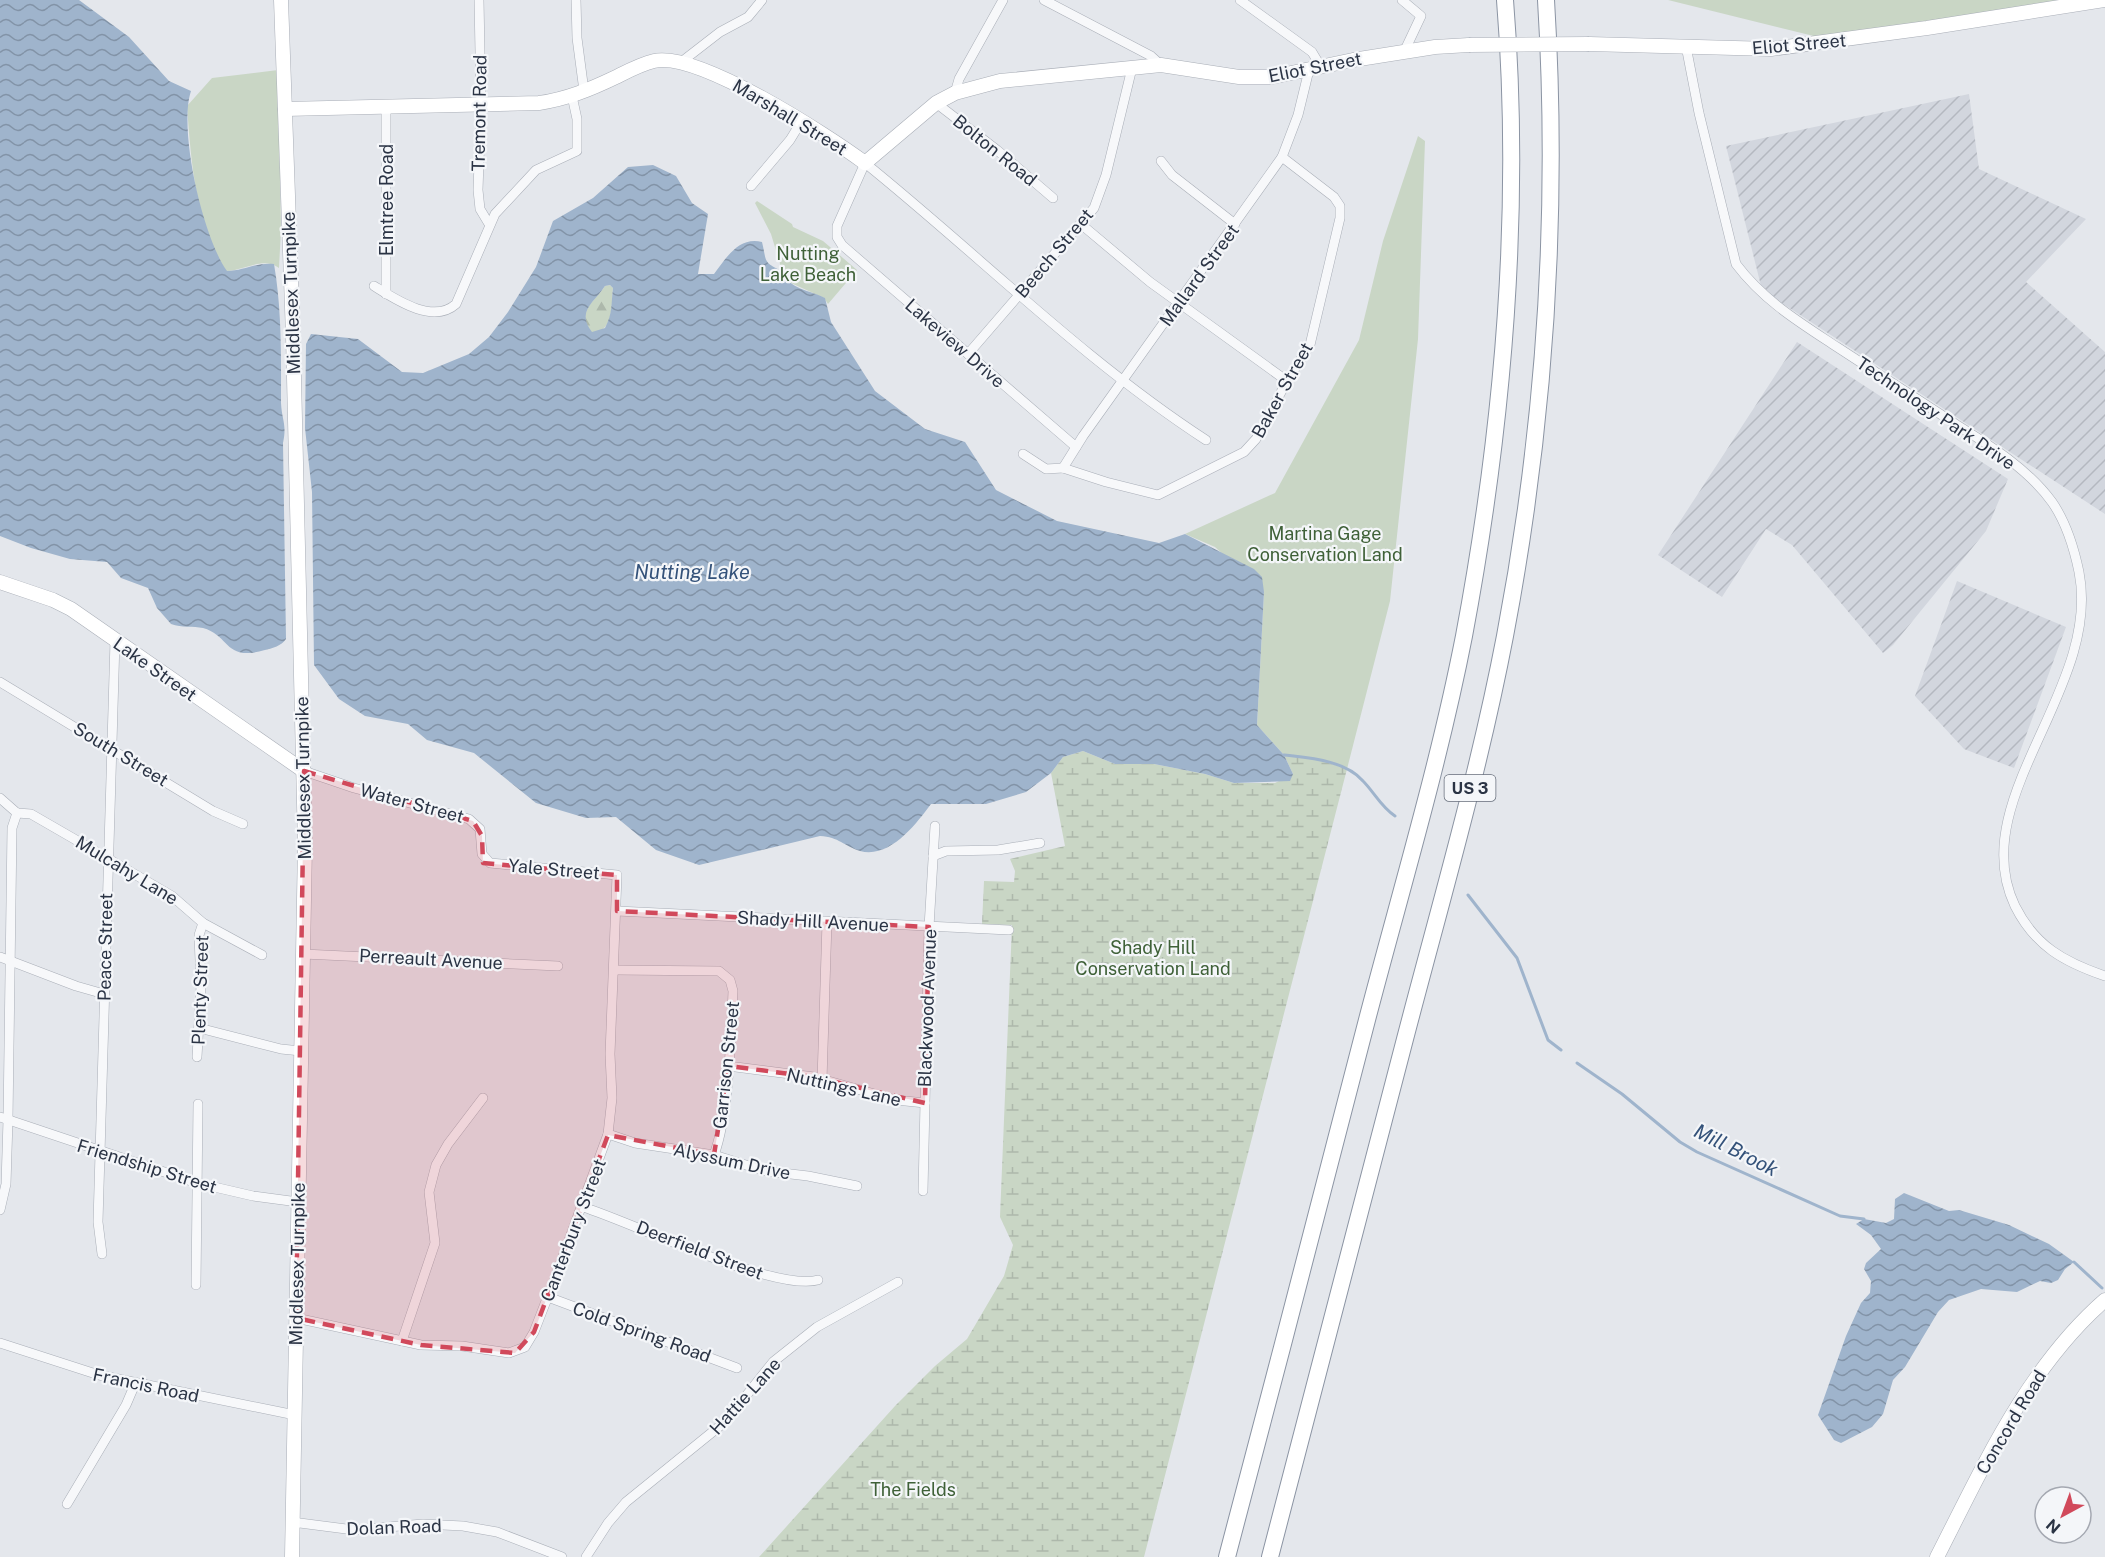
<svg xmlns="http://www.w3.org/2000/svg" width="2105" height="1557" font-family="'Public Sans',sans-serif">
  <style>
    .industrial { fill: url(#industrial-furrows) }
    .forest { fill: url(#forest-firs) }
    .wetland { fill: url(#wetland-marsh) }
    .park { fill: #c9d6c5 }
    .water { fill: url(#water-waves); fill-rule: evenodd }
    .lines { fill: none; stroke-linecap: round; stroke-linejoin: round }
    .stream { stroke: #9fb4cc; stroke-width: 3 }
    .street-casing { stroke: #a9aeb7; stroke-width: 10 }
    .secondary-casing { stroke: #a9aeb7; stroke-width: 15 }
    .highway-casing { stroke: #8b94a3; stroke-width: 18 }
    .street { stroke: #f7f8fa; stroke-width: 9 }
    .secondary { stroke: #fff; stroke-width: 14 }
    .highway { stroke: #fff; stroke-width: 16 }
    .secondary-bridge-casing { stroke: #a9aeb7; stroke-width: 15; stroke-linecap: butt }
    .secondary-bridge { stroke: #fff; stroke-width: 14 }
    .marked { fill: #d1495b; fill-opacity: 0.2; stroke: #d1495b; stroke-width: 4.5; stroke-dasharray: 12 8; stroke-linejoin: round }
    .labels { text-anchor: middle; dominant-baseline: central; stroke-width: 4.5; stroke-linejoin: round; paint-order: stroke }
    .shield { fill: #f4f6f9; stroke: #676e7b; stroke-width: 1.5 }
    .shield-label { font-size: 16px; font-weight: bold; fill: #2b3445 }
    .street-label { font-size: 18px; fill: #2b3445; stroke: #f4f6f9 }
    .park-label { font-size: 18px; fill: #3f6138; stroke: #f4f6f9 }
    .water-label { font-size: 20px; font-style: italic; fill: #34527a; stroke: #f4f6f9 }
  </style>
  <defs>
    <pattern id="industrial-furrows" width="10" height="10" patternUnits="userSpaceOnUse" patternTransform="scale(1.5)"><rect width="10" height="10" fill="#d2d6de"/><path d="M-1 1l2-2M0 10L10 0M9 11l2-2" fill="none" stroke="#b4b8c0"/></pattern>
    <pattern id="forest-firs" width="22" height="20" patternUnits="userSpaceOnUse" patternTransform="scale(1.5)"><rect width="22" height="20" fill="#c9d6c5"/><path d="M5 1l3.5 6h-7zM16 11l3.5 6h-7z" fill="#adb8ab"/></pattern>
    <pattern id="wetland-marsh" width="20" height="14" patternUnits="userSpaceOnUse" patternTransform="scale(1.5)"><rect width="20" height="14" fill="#c9d6c5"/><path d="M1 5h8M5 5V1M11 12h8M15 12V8" fill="none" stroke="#adb8ab"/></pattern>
    <pattern id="water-waves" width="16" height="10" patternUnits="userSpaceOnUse" patternTransform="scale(1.5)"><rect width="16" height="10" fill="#9fb4cc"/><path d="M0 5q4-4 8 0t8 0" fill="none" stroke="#8293a7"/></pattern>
  </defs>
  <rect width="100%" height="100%" fill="#e4e7ec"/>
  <g class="industrial">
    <polygon points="1969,94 1979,169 2086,219 2026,282 2105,352 2105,514 1762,290 1726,146"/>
    <polygon points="1797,342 2008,479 1986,531 1893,645 1883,653 1792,545 1766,529 1722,597 1658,555"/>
    <polygon points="1957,581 2066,627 2014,768 1964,749 1915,696"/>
  </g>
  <path class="forest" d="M 610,285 L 613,288 C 611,302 615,334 591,332 C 576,310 594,303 605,286 Z"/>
  <polygon class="wetland" points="1083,751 1115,764 1154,764 1205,774 1234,783 1275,783 1293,774 1284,755 1317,759 1347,769 1144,1557 759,1557 895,1406 935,1366 967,1339 1004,1276 1013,1245 1000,1217 1012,925 982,924 984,881 1014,882 1015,871 1010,859 1065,846 1051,773 1063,757"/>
  <g class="park">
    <polygon points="1668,0 2093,0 1826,39"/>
    <path d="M 278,70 L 281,229 L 279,268 C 262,256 245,271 226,271 C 195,223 191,160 187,106 L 212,78 Z"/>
    <polygon points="1418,136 1425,141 1418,339 1390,601 1347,769 1317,759 1284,755 1257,725 1264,592 1215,547 1185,534 1275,493 1359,340 1383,241"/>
    <polygon points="757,201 792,224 793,227 823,241 857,270 828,304 824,298 791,283 784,277 771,234 755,203"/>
  </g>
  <g class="water">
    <path d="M 0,0 L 79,0 L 129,37 L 169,81 L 191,91 C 178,130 203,238 227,271 C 244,271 257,262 274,264 C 282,310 281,357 281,403 C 282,421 287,424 283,443 L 286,639 C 281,646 273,648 265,650 C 224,662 231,636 203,628 C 193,626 182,628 171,624 L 157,608 L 148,588 L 121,578 L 107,562 L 70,559 L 31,548 L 0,536 Z"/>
    <path d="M 653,165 L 676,176 L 692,203 L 708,214 L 698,274 L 714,274 C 726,258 739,236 762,242 C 767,262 762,262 784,272 C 786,288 812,291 825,298 L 831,322 L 875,391 L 925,429 L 965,442 L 996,490 L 1057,521 L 1159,543 L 1185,534 L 1254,569 L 1262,577 L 1264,592 L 1257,725 L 1284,755 L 1293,774 L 1290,781 L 1234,783 L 1205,774 L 1154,764 L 1115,764 L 1083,751 L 1063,757 L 1051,773 L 1026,792 L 986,804 L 931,804 C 916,824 890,859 860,851 C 844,846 839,837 820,836 L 699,865 L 656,850 L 616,817 L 586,818 L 536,803 L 474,753 L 427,740 L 408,724 L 365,716 L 339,699 L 314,665 L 312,492 L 305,428 L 306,344 L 311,334 L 358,339 L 402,372 L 423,373 L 469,354 L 489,337 L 508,312 L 536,267 L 553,221 L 593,198 L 628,167 ZM 610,285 L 613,288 C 611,303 613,313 605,328 L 592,332 C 576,311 594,303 605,286 Z"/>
    <polygon points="1904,1193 1949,1211 1959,1210 2009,1225 2049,1244 2074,1262 2065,1269 2058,1280 2051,1283 2040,1281 2017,1292 1981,1289 1949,1300 1938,1312 1905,1367 1893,1380 1883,1414 1872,1427 1841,1443 1834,1440 1818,1415 1846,1336 1861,1303 1870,1293 1871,1281 1864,1269 1866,1263 1881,1249 1871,1235 1856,1224 1864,1219 1886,1223 1894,1219 1895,1199"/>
  </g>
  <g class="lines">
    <g class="stream">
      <path d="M 1284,755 C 1309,758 1345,760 1363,781 C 1374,792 1381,807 1395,816"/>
      <polyline points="1468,895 1517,958 1548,1040 1561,1050"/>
      <polyline points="1577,1063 1622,1094 1680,1142 1697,1152 1840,1216 1864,1219"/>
      <polyline points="2074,1262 2102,1288"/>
    </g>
    <g class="street-casing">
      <g id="street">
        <polyline points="479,0 481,105 478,190 480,209 489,224"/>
        <polyline points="576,0 577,38 584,91"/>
        <polyline points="1044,0 1151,56 1161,65"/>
        <polyline points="1240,0 1312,52 1321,67"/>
        <polyline points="1402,0 1421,16 1404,52"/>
        <path d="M 1686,46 L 1699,113 L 1736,264 C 1764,301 1799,322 1837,347 C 1877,373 1917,399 1957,425 C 1991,446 2028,469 2052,502 C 2066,522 2074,548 2079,572 C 2102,689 1964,800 2015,906 C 2035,946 2064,962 2105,976"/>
        <polyline points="680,63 720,32 748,17 762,0"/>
        <polyline points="955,93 959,79 1003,0"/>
        <polyline points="936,103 997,150 1053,198"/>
        <polyline points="386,107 386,294"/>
        <polyline points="1161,161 1172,175 1235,224"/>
        <polyline points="751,186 790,140 801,122"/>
        <polyline points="1082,225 1150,282 1287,381"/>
        <path d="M 374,286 C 395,299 433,325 456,304 L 495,214 L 536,170 L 577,151 L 577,119 L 572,96"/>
        <polyline points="968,354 1094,208 1106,175 1132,68"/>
        <path d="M 1076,447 L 842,245 L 837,237 L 837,226 L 865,163 C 979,255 1083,360 1206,440"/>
        <polyline points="1023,454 1046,469 1063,468"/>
        <polyline points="1063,468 1106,482 1158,495 1244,452 1256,439 1287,381 1310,345 1340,218 1340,206 1334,197 1282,157"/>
        <polyline points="1063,468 1083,436 1282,157 1298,115 1309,70"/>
        <polyline points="0,682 213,811 243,824"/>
        <polyline points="0,798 17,813"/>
        <polyline points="17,813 31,814 83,844 172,896 203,923 262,955"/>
        <polyline points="933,856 946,851 998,850 1040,843"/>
        <polyline points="617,911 1009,930"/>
        <polyline points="303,954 558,966"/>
        <polyline points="0,957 76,986 104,994"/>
        <path d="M 615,970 L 719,971 L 730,980 L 733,991 C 731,1037 729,1114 714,1155"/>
        <polyline points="199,1028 281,1049 301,1051"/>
        <polyline points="197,1057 201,986 199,935 203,923"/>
        <polyline points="728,1066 814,1077 896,1100 925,1103"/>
        <polyline points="822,1080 827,922"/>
        <polyline points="0,1117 197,1183 253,1196 298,1202"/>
        <polyline points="608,1134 635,1143 714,1155 765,1171 808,1176 857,1186"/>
        <polyline points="923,1191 929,927 935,826"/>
        <path d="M 583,1207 C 634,1223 774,1292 818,1280"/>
        <polyline points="0,1210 6,1184 8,1120 12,828 17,813"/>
        <polyline points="102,1254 98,1222 115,640"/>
        <polyline points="196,1285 198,1104"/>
        <polyline points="548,1297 737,1368"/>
        <polyline points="296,1318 421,1345 462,1346 509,1353 525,1347 534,1332 555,1278 608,1134 612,1098 610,1054 617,875 490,863 482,854 480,829 469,819 354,788 304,771"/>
        <polyline points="402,1341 435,1243 429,1192 436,1165 448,1144 483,1098"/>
        <polyline points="0,1343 99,1375 295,1415"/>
        <polyline points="67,1504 126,1405 135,1384"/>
        <polyline points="292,1522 354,1530 423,1524 463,1526 497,1532 562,1557"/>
        <polyline points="586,1557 608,1523 626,1502 726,1421 773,1362 817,1327 898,1282"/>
      </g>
    </g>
    <g class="secondary-casing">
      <g id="secondary">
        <polyline points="281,0 293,335 305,845 292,1557"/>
        <polyline points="1589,44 1771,49 1927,28 2104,0"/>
        <path d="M 285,109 L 539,103 C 567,99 591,89 616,77 C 628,71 641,64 654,61 C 698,51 827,135 865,163 L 936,103 L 955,93 L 1000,81 L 1161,65 L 1239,77 L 1272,77 L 1353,60 L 1435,47 L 1469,45"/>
        <polyline points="0,582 53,600 71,609 304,771"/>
        <path d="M 1937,1557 C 1983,1467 2027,1368 2105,1300"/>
      </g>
    </g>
    <g class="highway-casing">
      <g id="highway">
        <path d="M 1227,1557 C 1275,1377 1321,1196 1368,1016 C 1401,890 1439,764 1464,636 C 1503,428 1522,212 1505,0"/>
        <path d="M 1270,1557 C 1315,1384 1360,1212 1405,1039 C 1440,905 1479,772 1505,636 C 1545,426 1559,213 1546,0"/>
      </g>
    </g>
    <use href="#street" class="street"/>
    <use href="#secondary" class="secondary"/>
    <use href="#highway" class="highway"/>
    <g class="secondary-bridge-casing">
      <polyline id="secondary-bridge" points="1469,45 1589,44"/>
    </g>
    <use href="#secondary-bridge" class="secondary-bridge"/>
  </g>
  <path class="marked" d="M 304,771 L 473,821 L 482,836 L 483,863 L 617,875 L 617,911 L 929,927 L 925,1103 L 814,1077 L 728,1066 L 714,1155 L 608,1135 L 534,1332 L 515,1353 L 421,1345 L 296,1318 Z"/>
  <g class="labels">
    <rect class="shield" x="1444.5" y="775" width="51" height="26" rx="4.5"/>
    <g class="shield-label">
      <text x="1470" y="788">US 3</text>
    </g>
    <g class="street-label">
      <text transform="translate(1799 44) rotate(-5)">Eliot Street</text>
      <text transform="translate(1315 67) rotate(-11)">Eliot Street</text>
      <text transform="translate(479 113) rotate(-89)">Tremont Road</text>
      <text transform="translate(790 117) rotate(31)">Marshall Street</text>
      <text transform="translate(995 150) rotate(39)">Bolton Road</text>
      <text transform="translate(386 200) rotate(-90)">Elmtree Road</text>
      <text transform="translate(1054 253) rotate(-50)">Beech Street</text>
      <text transform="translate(1199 275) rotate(-54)">Mallard Street</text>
      <text transform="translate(291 293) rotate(-92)">Middlesex Turnpike</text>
      <text transform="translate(955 343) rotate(41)">Lakeview Drive</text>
      <text transform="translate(1282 390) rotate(-61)">Baker Street</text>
      <text transform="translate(1936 413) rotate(34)">Technology Park Drive</text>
      <text transform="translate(155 669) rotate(35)">Lake Street</text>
      <text transform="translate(121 754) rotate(31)">South Street</text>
      <text transform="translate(303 778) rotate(-91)">Middlesex Turnpike</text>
      <text transform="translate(412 803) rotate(15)">Water Street</text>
      <text transform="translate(554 869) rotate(5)">Yale Street</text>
      <text transform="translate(127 870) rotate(31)">Mulcahy Lane</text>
      <text transform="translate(813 921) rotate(3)">Shady Hill Avenue</text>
      <text transform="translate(105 947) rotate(-89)">Peace Street</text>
      <text transform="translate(431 959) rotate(3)">Perreault Avenue</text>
      <text transform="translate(200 990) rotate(-88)">Plenty Street</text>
      <text transform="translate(927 1008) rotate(-88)">Blackwood Avenue</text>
      <text transform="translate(726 1065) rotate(-84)">Garrison Street</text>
      <text transform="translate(844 1087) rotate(13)">Nuttings Lane</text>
      <text transform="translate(732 1161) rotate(12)">Alyssum Drive</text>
      <text transform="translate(147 1166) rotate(17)">Friendship Street</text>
      <text transform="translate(573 1230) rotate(-69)">Canterbury Street</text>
      <text transform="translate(700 1250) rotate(21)">Deerfield Street</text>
      <text transform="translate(297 1264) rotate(-89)">Middlesex Turnpike</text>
      <text transform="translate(642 1332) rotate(20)">Cold Spring Road</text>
      <text transform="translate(146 1385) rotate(12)">Francis Road</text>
      <text transform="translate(745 1396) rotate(-48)">Hattie Lane</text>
      <text transform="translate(2011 1422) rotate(-59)">Concord Road</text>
      <text transform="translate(394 1527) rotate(-2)">Dolan Road</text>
    </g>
    <g class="park-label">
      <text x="808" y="253">Nutting<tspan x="808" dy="21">Lake Beach</tspan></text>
      <text x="1325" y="533">Martina Gage<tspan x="1325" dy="21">Conservation Land</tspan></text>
      <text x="1153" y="947">Shady Hill<tspan x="1153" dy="21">Conservation Land</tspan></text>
      <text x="913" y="1489">The Fields</text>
    </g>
    <g class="water-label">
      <text x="692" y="572">Nutting Lake</text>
      <text transform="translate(1736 1150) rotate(27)">Mill Brook</text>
    </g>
  </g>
  <g transform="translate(2063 1515) rotate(221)"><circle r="28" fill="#f4f6f9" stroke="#a4a8b1" stroke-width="1.5"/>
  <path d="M0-4.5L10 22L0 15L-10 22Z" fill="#d1495b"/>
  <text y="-9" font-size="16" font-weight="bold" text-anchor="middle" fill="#2b3445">N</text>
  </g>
</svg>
